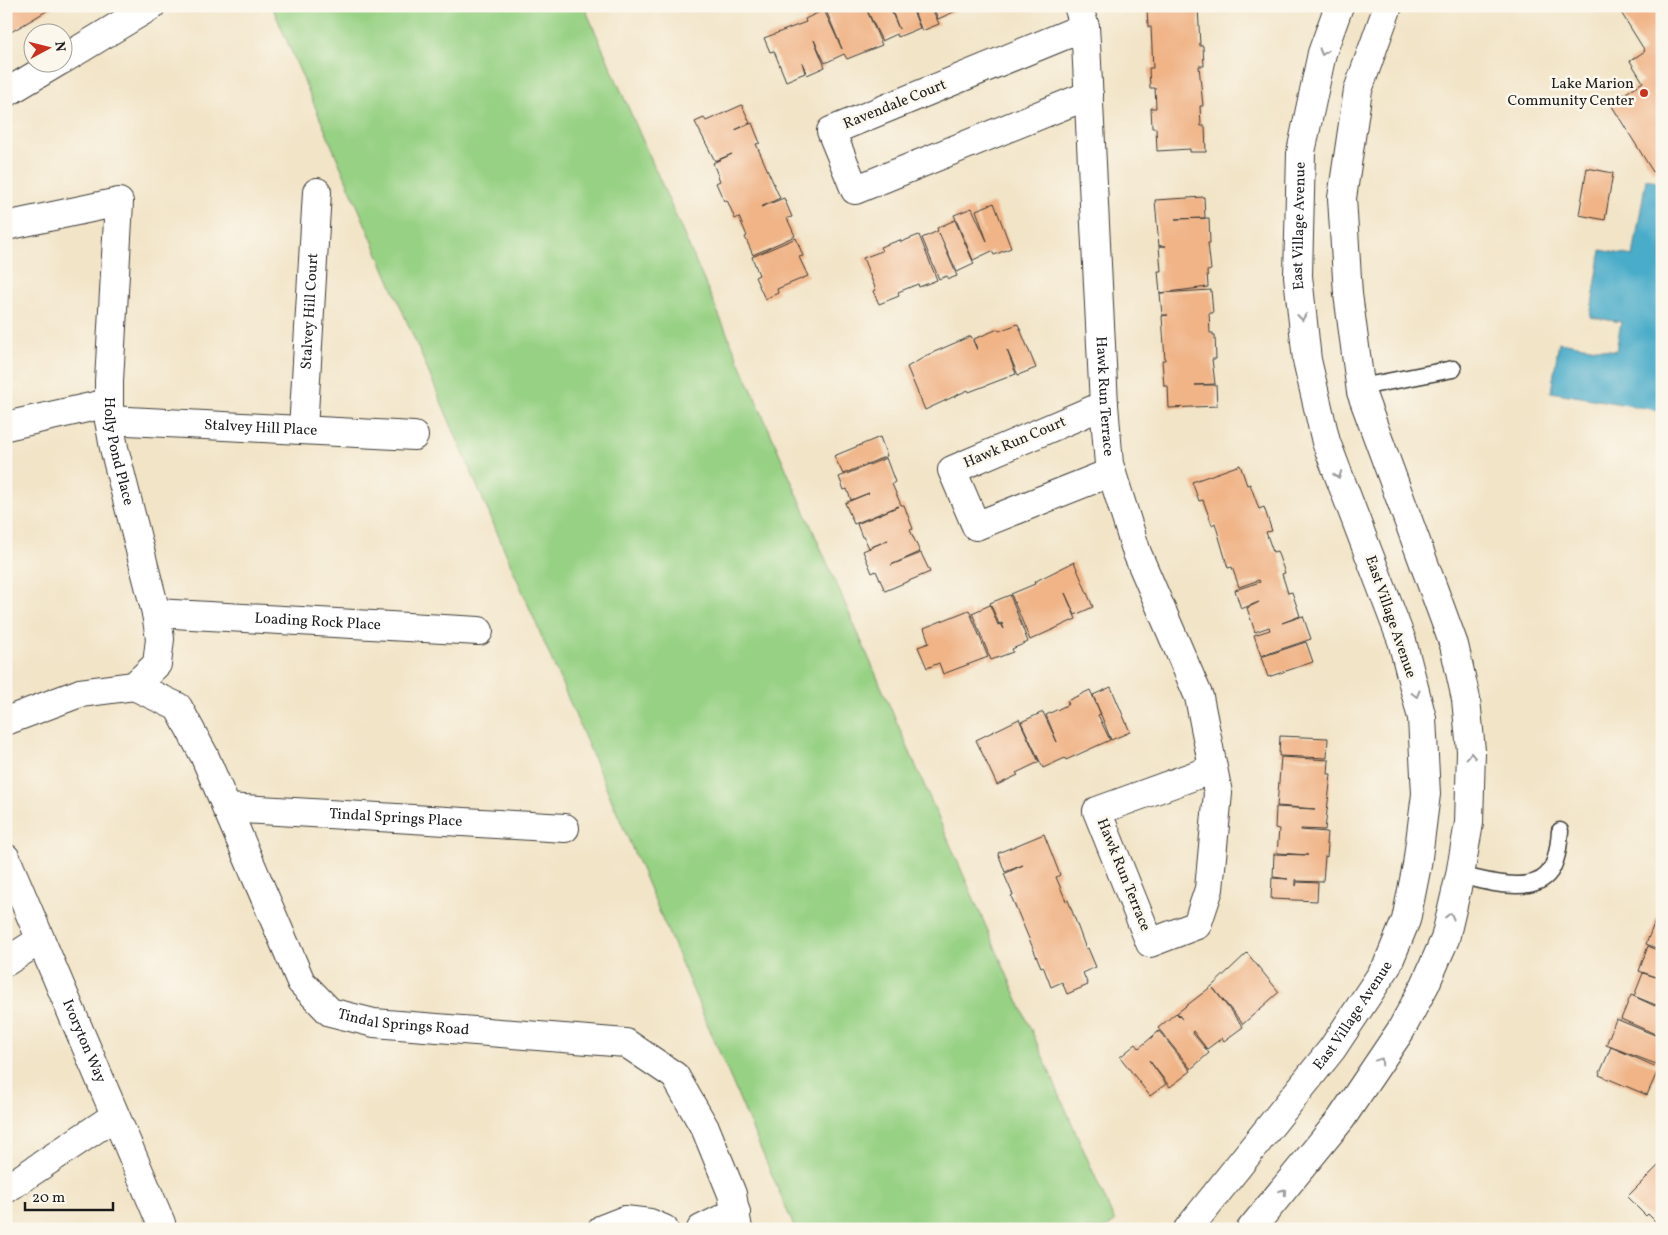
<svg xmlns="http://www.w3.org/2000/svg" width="1668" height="1235" font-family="Vollkorn,serif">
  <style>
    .green { fill: #97d184; stroke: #5a7650 }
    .water { fill: #4aacc9; stroke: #336472 }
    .building { fill: #f0b487 }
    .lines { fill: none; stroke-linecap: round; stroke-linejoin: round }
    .lane-casing { stroke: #3c3a36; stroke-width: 19 }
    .street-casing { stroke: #3c3a36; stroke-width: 30 }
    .secondary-casing { stroke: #3c3a36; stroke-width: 30 }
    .lane { stroke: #fff; stroke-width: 16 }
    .street { stroke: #fff; stroke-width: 28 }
    .secondary { stroke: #fff; stroke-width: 28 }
    .oneway { stroke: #999 }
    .poi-dot { fill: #c8321e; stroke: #fbf7ec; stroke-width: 2 }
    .labels { text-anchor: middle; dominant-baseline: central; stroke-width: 5; stroke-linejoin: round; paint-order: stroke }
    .poi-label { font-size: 15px; fill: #1c1c1c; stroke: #fbf7ec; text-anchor: end }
    .street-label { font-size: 15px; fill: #1c1c1c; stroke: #fbf7ec }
  </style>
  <rect width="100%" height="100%" fill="#fbf7ec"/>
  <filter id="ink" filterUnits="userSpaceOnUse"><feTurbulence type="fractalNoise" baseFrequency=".02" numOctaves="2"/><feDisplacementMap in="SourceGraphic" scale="10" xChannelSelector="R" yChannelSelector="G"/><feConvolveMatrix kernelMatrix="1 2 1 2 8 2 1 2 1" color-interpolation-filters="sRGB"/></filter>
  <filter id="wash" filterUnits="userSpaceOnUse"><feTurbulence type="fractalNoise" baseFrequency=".0096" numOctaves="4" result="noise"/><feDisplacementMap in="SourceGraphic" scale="20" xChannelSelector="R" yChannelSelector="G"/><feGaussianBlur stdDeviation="1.12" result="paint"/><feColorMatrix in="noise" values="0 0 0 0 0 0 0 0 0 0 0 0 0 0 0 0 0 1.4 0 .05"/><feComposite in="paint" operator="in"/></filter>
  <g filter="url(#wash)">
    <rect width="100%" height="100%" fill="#f2e4c7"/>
    <polygon class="green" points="272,6 584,6 1115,1222 1105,1229 795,1229"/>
    <polygon class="water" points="1646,179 1662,182 1662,411 1551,392 1559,342 1616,351 1621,322 1590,317 1601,250 1633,256"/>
    <g id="blocks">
      <g class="building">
        <polygon points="6,6 55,6 6,35"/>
        <polygon points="844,6 845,8 850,6 865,6 882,45 847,59 844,54 825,63 814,40 825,67 807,75 802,62 805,73 786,81 774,51 770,52 764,38 806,22 805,19 824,10 842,49 827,13"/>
        <polygon points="865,6 889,6 899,29 890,6 911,6 920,28 898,37 897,34 882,41"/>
        <polygon points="912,6 931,6 939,24 922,31"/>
        <polygon points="933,6 954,6 956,11 938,19"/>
        <polygon points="1152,6 1198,6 1200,46 1203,46 1204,66 1199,66 1203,106 1200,106 1201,126 1205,126 1206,152 1190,152 1190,149 1157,151 1156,128 1152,128 1151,108 1156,108 1155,88 1150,88 1149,68 1153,68 1152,48 1151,27 1148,27 1147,9 1152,9"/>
        <polygon points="1617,6 1662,6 1662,166 1653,172 1610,103 1643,82 1630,61 1645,51"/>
        <polygon points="742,105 750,123 735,130 752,123 760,143 756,144 780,198 761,207 784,198 792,217 787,218 795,236 753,255 745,237 747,236 739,217 735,219 727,200 724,201 716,183 720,181 713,163 732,154 715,161 695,122 704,118 706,121"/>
        <polygon points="1587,168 1613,173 1605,220 1579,215"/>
        <polygon points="1204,197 1205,218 1175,219 1209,218 1210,243 1208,243 1211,270 1207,271 1208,287 1160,293 1158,271 1161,271 1159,246 1166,246 1159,246 1155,200"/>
        <polygon points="994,203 1011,248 994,255 992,251 973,260 954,215 972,208 987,241 976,210"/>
        <polygon points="955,220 974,264 957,272 939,233 957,276 949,279 947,276 939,279 922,238 938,231 937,228"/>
        <polygon points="919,235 937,280 919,287 918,284 898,292 899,296 879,304 873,291 876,290 863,258 882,251 880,247 900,240 901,242"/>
        <polygon points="796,238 803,256 799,257 808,276 777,289 778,293 765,299 755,277 759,275 752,257"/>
        <polygon points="1211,290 1213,313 1209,313 1210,333 1213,333 1213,335 1215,335 1216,359 1212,359 1215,384 1195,385 1216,385 1217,406 1169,408 1168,386 1164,386 1162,360 1165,360 1162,316 1168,315 1162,315 1160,293"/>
        <polygon points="1018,324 1036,368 1018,375 1007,350 1016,374 969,392 968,390 925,410 907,367 925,357 925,356 971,336 977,350 974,339 998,329 999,331"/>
        <polygon points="880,437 887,456 843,474 834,456"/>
        <polygon points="886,458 895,482 892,484 901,505 904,505 913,529 910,530 920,552 891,565 921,553 930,572 885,591 876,571 872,573 863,551 888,540 869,548 864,537 862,537 857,524 899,506 854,524 845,503 869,493 851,500 847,489 844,490 839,477"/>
        <polygon points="1240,465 1247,485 1250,484 1259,509 1264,507 1272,531 1266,532 1273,552 1277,551 1285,573 1282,574 1288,593 1292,592 1300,616 1282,623 1303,616 1311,639 1261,656 1254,635 1270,630 1269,627 1255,632 1247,608 1259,602 1241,609 1235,590 1260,582 1259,580 1239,587 1232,567 1228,568 1215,523 1212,525 1203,500 1199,501 1192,482"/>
        <polygon points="1074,562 1093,607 1075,615 1065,593 1076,619 1030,640 1011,594 1035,584 1034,582"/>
        <polygon points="1010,595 1028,642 1012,649 1013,652 991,660 972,613 990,605 998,625 1001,624 1004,629 1002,623 999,624 990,603"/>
        <polygon points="969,610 988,657 943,674 939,663 927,668 918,647 929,643 924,628"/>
        <polygon points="1306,642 1313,662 1268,677 1261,657"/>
        <polygon points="1111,687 1130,732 1111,740 1093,695"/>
        <polygon points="1090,690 1101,714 1098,715 1110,740 1066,760 1065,758 1043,768 1021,722 1043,712 1057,742 1046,715 1069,704 1067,701"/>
        <polygon points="1019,719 1039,762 1016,773 1018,775 997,785 976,740"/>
        <polygon points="1280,736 1328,738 1327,758 1279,756"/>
        <polygon points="1281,757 1329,760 1328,774 1331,774 1325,830 1301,829 1301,830 1327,832 1326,845 1328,845 1327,857 1325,856 1323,882 1297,881 1296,879 1296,886 1297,882 1318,883 1317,901 1271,899 1272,878 1288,879 1273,877 1274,854 1308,855 1277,853 1279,829 1275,828 1276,807 1315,809 1277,806"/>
        <polygon points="1044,834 1060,875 1056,877 1066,901 1068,900 1086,949 1088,948 1096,967 1083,973 1088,985 1067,994 1062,982 1051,987 1043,966 1041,967 1011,896 1013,895 1004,874 1023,865 1005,872 998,853"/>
        <polygon points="1657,916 1662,918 1662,950 1646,944"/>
        <polygon points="1648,946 1662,952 1662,1037 1621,1019 1631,995 1655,1006 1656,1005 1634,996 1643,973 1656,977 1639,971"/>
        <polygon points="1247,953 1279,992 1243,1024 1213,988 1243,1027 1224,1041 1222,1038 1207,1049 1193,1031 1192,1032 1209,1053 1191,1069 1158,1028 1176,1013 1182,1019 1177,1013 1212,986"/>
        <polygon points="1616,1019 1662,1038 1662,1049 1656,1064 1606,1045"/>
        <polygon points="1159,1031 1191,1071 1170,1087 1149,1060 1166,1084 1150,1096 1120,1057 1136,1044 1139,1048"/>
        <polygon points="1611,1047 1659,1068 1647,1095 1599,1075"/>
        <polygon points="1662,1162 1662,1228 1648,1214 1646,1216 1627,1197"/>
      </g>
    </g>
  </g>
  <g filter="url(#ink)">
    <use href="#blocks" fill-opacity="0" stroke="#3c3a36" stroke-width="1"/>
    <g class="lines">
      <g class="lane-casing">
        <g id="lane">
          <polyline points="1361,387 1453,369"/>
          <path d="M 1460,875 C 1483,881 1529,894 1547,875 C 1557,865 1559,844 1560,831"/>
        </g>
      </g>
      <g class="street-casing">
        <g id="street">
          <path id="s1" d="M 1078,6 L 1085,27 L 1086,43 L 1104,405 L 1109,464 L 1137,553 L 1199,697 L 1218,793 L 1209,889 L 1197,925 L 1150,943 L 1097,811 L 1213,769"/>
          <polyline points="1085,27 831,131 855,190 1089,95"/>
          <polyline points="62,60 151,6"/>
          <polyline points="6,93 58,62"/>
          <path id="s2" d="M 6,226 L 119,202 L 109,381 L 109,420 L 114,448 L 156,613 L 160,639 L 157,664 L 134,686"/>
          <polyline points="1104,405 952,470 976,526 1112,472"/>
          <path id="s3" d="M 109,420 L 414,436"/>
          <polyline points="6,426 109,403"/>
          <path id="s4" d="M 303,430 L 317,192"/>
          <path id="s5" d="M 156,613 L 479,631"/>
          <path id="s6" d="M 6,721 L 80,693 L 134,686 L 178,707 L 204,755 L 301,982 L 330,1012 L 374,1023 L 626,1043 L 675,1076 L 706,1130 L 732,1194 L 738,1229"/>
          <path id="s7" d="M 226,808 L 565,828"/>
          <path id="s8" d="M 6,858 L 161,1223"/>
          <polyline points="6,962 40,940"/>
          <polyline points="6,1189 115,1116"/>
          <polyline points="602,1229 625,1220 650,1223 664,1229"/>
          <polyline points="701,1229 736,1212"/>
        </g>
      </g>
      <g class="secondary-casing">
        <g id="secondary">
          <path id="s9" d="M 1188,1229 L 1332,1049 L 1387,966 L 1406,920 L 1417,865 L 1426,794 L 1422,718 L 1402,641 L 1326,442 L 1307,360 L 1298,276 L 1301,152 L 1322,53 L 1339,6"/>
          <polyline points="1251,1229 1341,1119 1401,1030 1425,985 1445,939 1460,875 1469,823 1471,751 1466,699 1454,645 1361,392 1348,294 1342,198 1358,90 1388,6"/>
        </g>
      </g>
      <use href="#lane" class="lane"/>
      <use href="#street" class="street"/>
      <use href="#secondary" class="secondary"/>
    </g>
    <defs><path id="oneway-chevron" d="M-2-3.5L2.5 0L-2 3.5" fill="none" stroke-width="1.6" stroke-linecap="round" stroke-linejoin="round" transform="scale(1.25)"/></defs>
    <g class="oneway">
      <use href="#oneway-chevron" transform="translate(1323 52) rotate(106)"/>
      <use href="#oneway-chevron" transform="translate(1302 317) rotate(84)"/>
      <use href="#oneway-chevron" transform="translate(1338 475) rotate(69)"/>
      <use href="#oneway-chevron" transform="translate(1416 694) rotate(75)"/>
      <use href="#oneway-chevron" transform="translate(1471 756) rotate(-91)"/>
      <use href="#oneway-chevron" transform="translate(1450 916) rotate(-76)"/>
      <use href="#oneway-chevron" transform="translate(1380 1061) rotate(-56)"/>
      <use href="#oneway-chevron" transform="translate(1283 1192) rotate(-51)"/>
    </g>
  </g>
  <circle class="poi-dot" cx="1644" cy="93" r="5"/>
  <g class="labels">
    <g class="poi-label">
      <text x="1634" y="84">Lake Marion<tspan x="1634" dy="17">Community Center</tspan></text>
    </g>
    <g class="street-label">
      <text transform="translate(895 105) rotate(-22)">Ravendale Court</text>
      <text stroke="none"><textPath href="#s9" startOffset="1095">East Village Avenue</textPath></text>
      <text stroke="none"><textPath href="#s4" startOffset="119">Stalvey Hill Court</textPath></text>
      <text stroke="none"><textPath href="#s1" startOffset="392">Hawk Run Terrace</textPath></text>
      <text stroke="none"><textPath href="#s3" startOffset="152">Stalvey Hill Place</textPath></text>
      <text transform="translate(1015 443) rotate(-23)">Hawk Run Court</text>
      <text stroke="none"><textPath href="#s2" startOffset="366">Holly Pond Place</textPath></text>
      <text transform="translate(1390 617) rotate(71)">East Village Avenue</text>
      <text stroke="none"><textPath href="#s5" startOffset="162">Loading Rock Place</textPath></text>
      <text stroke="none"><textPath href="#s7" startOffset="170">Tindal Springs Place</textPath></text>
      <text transform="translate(1123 875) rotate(68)">Hawk Run Terrace</text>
      <text stroke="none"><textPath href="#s9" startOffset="270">East Village Avenue</textPath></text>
      <text stroke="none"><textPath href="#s6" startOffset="600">Tindal Springs Road</textPath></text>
      <text stroke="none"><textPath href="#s8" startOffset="199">Ivoryton Way</textPath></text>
    </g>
  </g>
  <rect width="1668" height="1235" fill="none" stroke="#fbf7ec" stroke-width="25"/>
  <g transform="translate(48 48) rotate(83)"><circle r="24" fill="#fbf7ec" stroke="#a29f99"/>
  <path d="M0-4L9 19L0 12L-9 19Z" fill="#c8321e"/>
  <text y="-8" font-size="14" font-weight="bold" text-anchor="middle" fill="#1c1c1c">N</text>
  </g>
  <path d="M25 1202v8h88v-8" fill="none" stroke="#1c1c1c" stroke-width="2.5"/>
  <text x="32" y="1202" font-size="15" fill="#1c1c1c" stroke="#fbf7ec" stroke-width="4" paint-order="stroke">20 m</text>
</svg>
